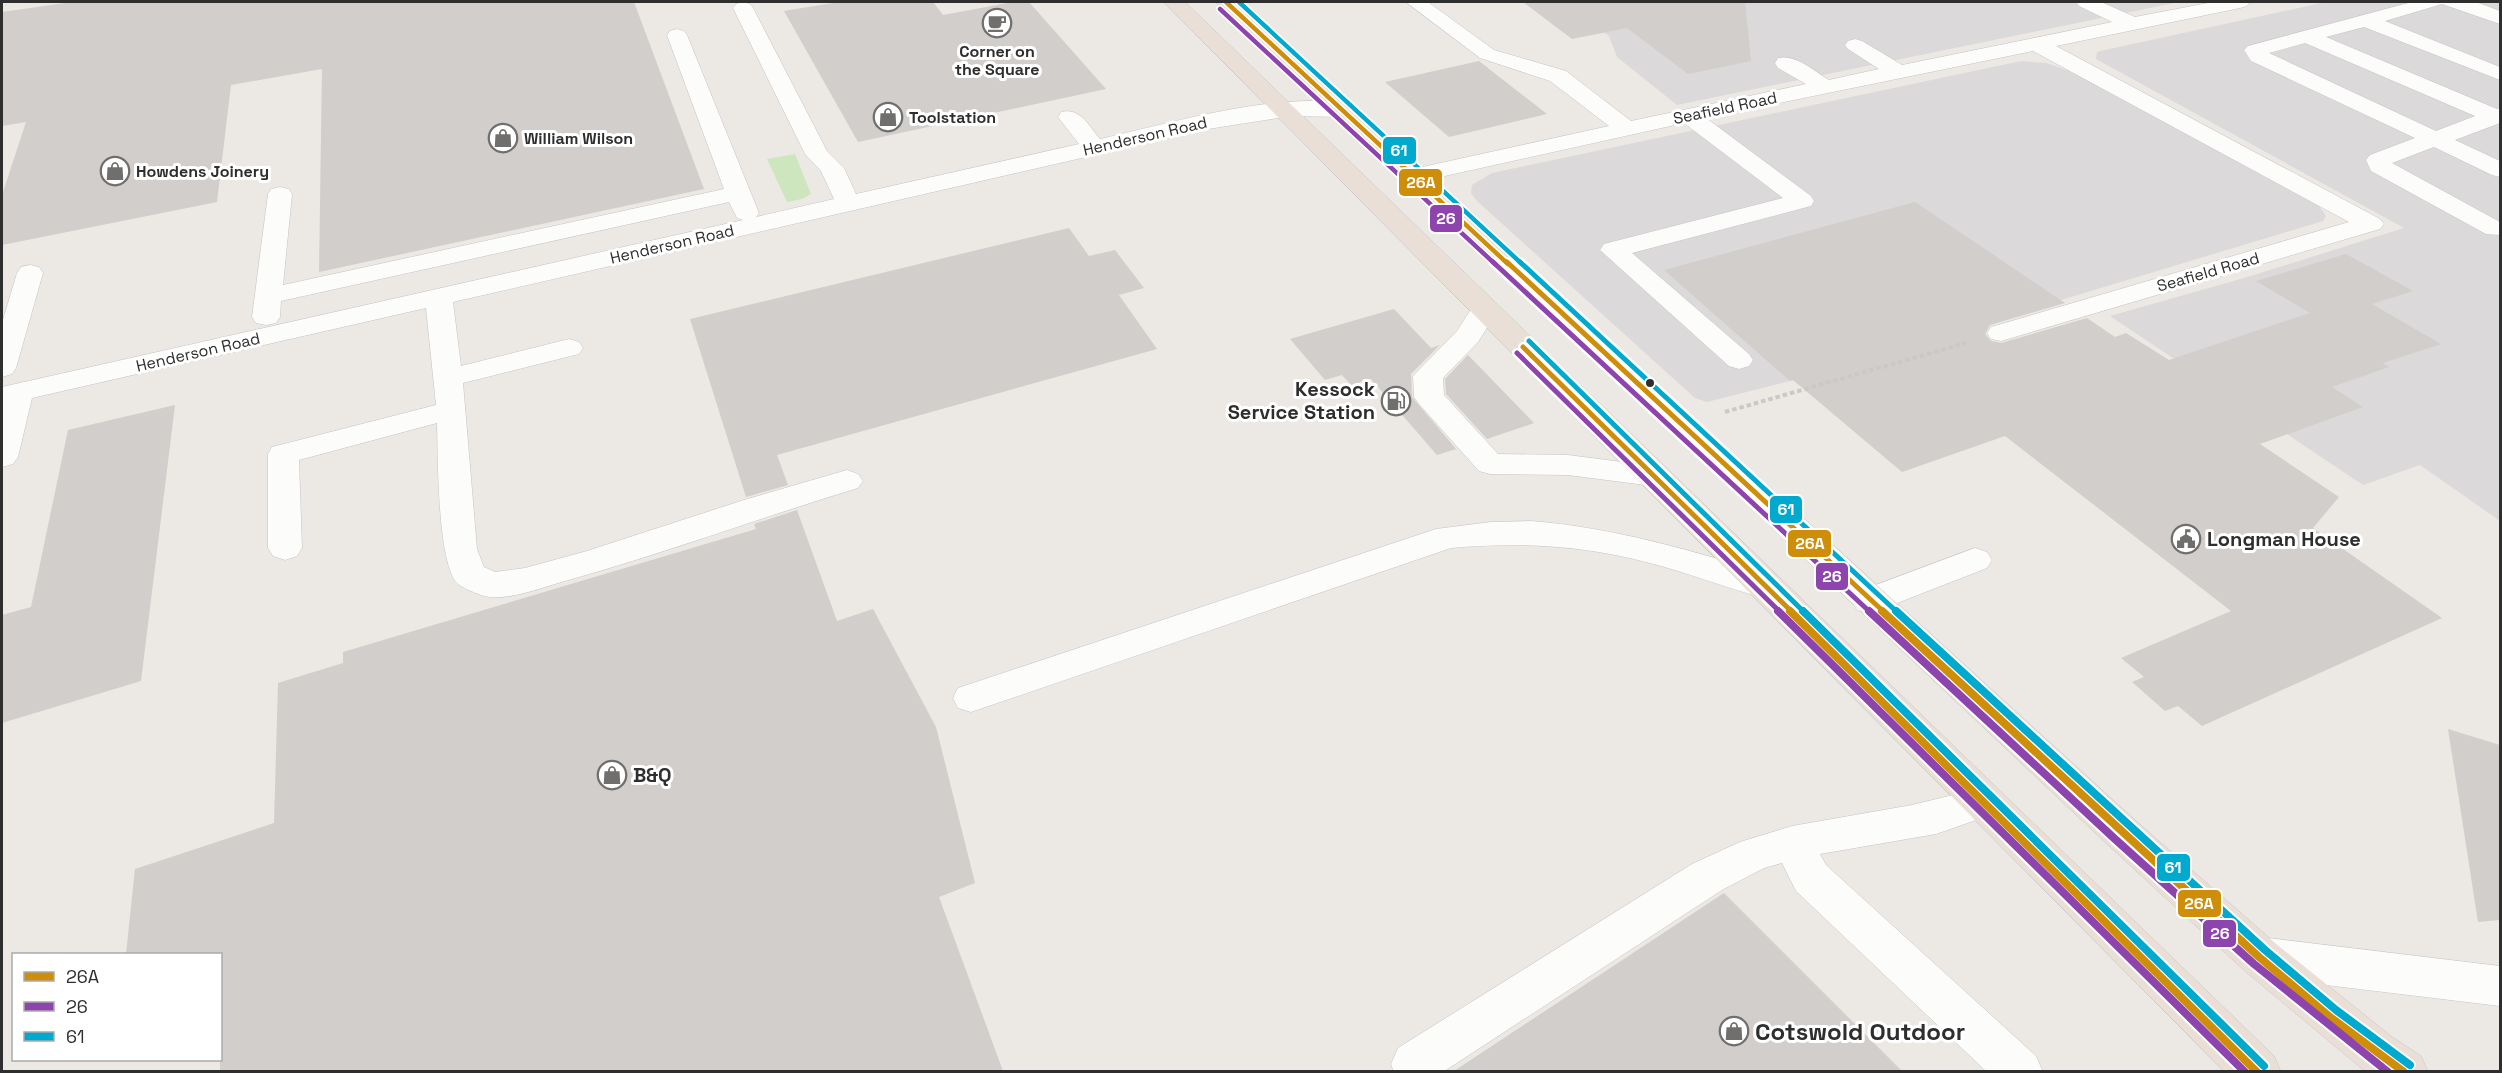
<svg xmlns="http://www.w3.org/2000/svg" width="2502" height="1073" font-family="'Space Grotesk',sans-serif">
  <style>
    .industrial { fill: #dcd9db }
    .green { fill: #cee6be }
    .building { fill: #d1cecb }
    .lines { fill: none; stroke-linecap: round; stroke-linejoin: round }
    .minor-casing { stroke: #c5c4c5; stroke-width: 1 }
    .highway-casing { stroke: #c6c5c4; stroke-width: 1 }
    .path { stroke: #c9c9c8; stroke-width: 4; stroke-dasharray: 4.5 3; stroke-linecap: butt }
    .minor { fill: #fcfcfb; fill-rule: evenodd }
    .highway { fill: #eadfd6; fill-rule: evenodd }
    .bus-1-far2-casing { stroke: #fff; stroke-width: 8 }
    .bus-1-far1-casing { stroke: #fff; stroke-width: 10 }
    .bus-1-casing { stroke: #fff; stroke-width: 12 }
    .bus-2-far2-casing { stroke: #fff; stroke-width: 8 }
    .bus-2-far1-casing { stroke: #fff; stroke-width: 10 }
    .bus-2-casing { stroke: #fff; stroke-width: 12 }
    .bus-3-far2-casing { stroke: #fff; stroke-width: 8 }
    .bus-3-far1-casing { stroke: #fff; stroke-width: 10 }
    .bus-3-casing { stroke: #fff; stroke-width: 12 }
    .bus-1-far2 { stroke: #cf8e09; stroke-width: 4.5 }
    .bus-1-far1 { stroke: #cf8e09; stroke-width: 5 }
    .bus-1 { stroke: #cf8e09; stroke-width: 8 }
    .bus-2-far2 { stroke: #8e44ad; stroke-width: 4.5 }
    .bus-2-far1 { stroke: #8e44ad; stroke-width: 5 }
    .bus-2 { stroke: #8e44ad; stroke-width: 8 }
    .bus-3-far2 { stroke: #00a9ce; stroke-width: 4.5 }
    .bus-3-far1 { stroke: #00a9ce; stroke-width: 5 }
    .bus-3 { stroke: #00a9ce; stroke-width: 8 }
    .bus-dot { fill: #2e2e2e; stroke: #fff; stroke-width: 2 }
    .labels { text-anchor: middle; dominant-baseline: central; stroke-width: 6; stroke-linejoin: round; paint-order: stroke }
    .far-poi-label { font-size: 16px; font-weight: bold; fill: #2e2e2e; stroke: #fff; text-anchor: start }
    .far-street-label { font-size: 16px; fill: #2e2e2e; stroke: #fff }
    .poi-label { font-size: 20px; font-weight: bold; fill: #2e2e2e; stroke: #fff; text-anchor: start }
    .near-poi-label { font-size: 24px; font-weight: bold; fill: #2e2e2e; stroke: #fff; text-anchor: start }
    .line-badge { stroke: #fff; stroke-width: 2 }
    .badge-label { font-size: 16px; text-anchor: middle; font-weight: bold; fill: #fff }
  </style>
  <rect width="100%" height="100%" fill="#ece8e4"/>
  <g class="industrial">
    <polygon points="1561,2 2179,2 1677,105 1617,57 1609,36"/>
    <polygon points="2326,2 2500,2 2500,521 2420,465 2363,485 2110,316 2244,278 2404,228 2096,59 2097,52 2105,50"/>
    <polygon points="2021,61 2046,63 2072,72 2319,206 2326,216 2323,221 2061,300 1790,381 1707,402 1695,398 1477,201 1471,193 1472,185 1492,173"/>
  </g>
  <polygon class="green" points="795,154 811,194 802,199 787,202 767,159"/>
  <g class="building">
    <polygon points="72,2 634,2 704,189 319,272 322,69 231,85 217,202 2,245 2,195 26,122 2,126 2,12"/>
    <polygon points="839,2 933,2 943,15 1013,2 1029,2 1106,89 858,142 784,11"/>
    <polygon points="1523,2 1745,2 1751,61 1688,74 1627,28 1572,39"/>
    <polygon points="1479,61 1547,114 1449,137 1385,82"/>
    <polygon points="1915,202 2065,303 1990,325 1985,334 1991,341 2001,343 2087,318 2115,337 2126,333 2169,360 2310,313 2256,281 2346,254 2413,291 2372,304 2441,344 2383,363 2389,367 2332,387 2363,407 2260,444 2339,497 2313,528 2442,618 2202,726 2178,706 2165,711 2132,682 2144,677 2121,658 2231,611 2005,436 1902,472 1793,380 1790,381 1664,270"/>
    <polygon points="1069,228 1089,256 1115,250 1144,288 1119,295 1157,349 777,455 788,485 746,497 690,319"/>
    <polygon points="1394,309 1431,348 1440,345 1411,374 1412,397 1456,449 1437,455 1371,379 1351,385 1342,375 1325,380 1290,339"/>
    <polygon points="1468,355 1534,423 1487,439 1446,394 1445,379"/>
    <polygon points="175,405 141,681 2,723 2,615 31,607 68,430"/>
    <polygon points="797,510 837,621 873,609 936,727 975,883 939,897 1003,1071 220,1071 220,954 126,954 135,869 274,823 278,683 343,663 343,652 756,529 754,524"/>
    <polygon points="2448,729 2500,745 2500,920 2478,922"/>
    <polygon points="1724,893 1902,1071 1454,1071"/>
  </g>
  <g class="lines">
    <g class="minor-casing">
      <g id="minor">
        <path d="M 743,2 L 750,4 L 753,8 L 827,151 L 844,168 L 856,194 L 1079,144 L 1058,117 L 1061,112 C 1080,107 1089,126 1100,139 C 1168,124 1284,89 1351,105 L 1354,110 L 1351,115 L 1343,117 L 1291,116 L 1208,129 L 453,302 L 461,366 L 569,339 L 579,342 L 583,348 L 579,354 L 463,383 L 477,549 L 484,567 L 495,572 L 525,568 L 587,551 L 744,500 L 847,470 L 858,474 L 863,481 L 858,488 C 762,517 668,552 572,579 C 549,585 515,599 492,597 C 483,597 465,589 458,584 C 437,565 438,454 437,423 L 299,460 L 302,548 L 297,556 L 285,560 L 273,556 L 268,548 L 268,454 L 272,447 L 436,405 L 426,308 L 32,398 L 18,457 L 13,464 L 2,467 L 2,387 L 743,220 L 737,218 L 729,202 L 281,301 L 280,317 L 276,323 L 266,325 L 256,323 L 252,317 L 268,194 L 271,189 L 280,187 L 289,189 L 292,194 L 283,285 L 724,189 L 667,35 L 670,31 L 677,29 L 684,31 L 687,35 L 759,213 L 756,217 L 834,199 L 821,171 L 805,154 L 733,8 L 736,4 Z"/>
        <path d="M 1406,2 L 1428,2 L 1494,50 L 1566,71 L 1631,121 L 1806,84 L 1778,68 L 1775,63 L 1778,58 C 1796,54 1814,71 1829,80 L 1879,69 L 1848,49 L 1845,45 L 1848,41 L 1855,39 L 1862,41 L 1902,65 L 2112,22 L 2079,6 L 2076,2 L 2101,2 L 2135,17 L 2213,2 L 2250,2 L 2247,6 L 2240,8 L 2056,46 L 2380,219 L 2384,224 L 2380,229 L 2001,341 L 1991,339 L 1987,333 L 1991,327 L 2349,222 L 2033,51 L 1706,118 L 1811,196 L 1814,201 L 1811,206 L 1632,253 L 1749,354 L 1753,360 L 1749,366 L 1739,369 L 1729,366 L 1600,250 L 1604,244 L 1783,198 L 1684,123 L 1413,183 L 1404,181 L 1401,176 L 1404,171 L 1609,126 L 1550,81 L 1480,58 Z"/>
        <path d="M 2412,2 L 2476,2 L 2500,11 L 2500,24 L 2442,4 L 2385,21 L 2500,67 L 2500,80 L 2364,27 L 2326,37 L 2497,109 L 2500,108 L 2500,123 L 2455,140 L 2500,161 L 2500,177 L 2492,175 L 2434,147 L 2392,163 L 2500,222 L 2500,235 L 2486,234 L 2371,171 L 2366,160 L 2370,155 L 2415,138 L 2251,61 L 2244,50 L 2248,46 ZM 2305,43 L 2475,116 L 2436,131 L 2269,53 Z"/>
        <polygon points="30,265 39,267 43,273 16,368 12,374 2,377 2,323 17,273 21,267"/>
        <polygon points="1485,301 1495,303 1499,309 1478,342 1443,378 1444,395 1498,454 1568,455 1653,466 1664,469 1669,476 1664,483 1653,486 1568,475 1490,474 1479,471 1419,404 1414,397 1413,376 1457,331 1475,303"/>
        <path d="M 1531,521 C 1616,528 1695,551 1776,577 L 1781,586 L 1776,595 L 1764,598 C 1724,587 1686,572 1646,562 C 1581,545 1517,542 1451,548 L 971,712 L 958,708 L 953,698 L 958,688 L 1436,529 L 1491,522 Z"/>
        <polygon points="1975,548 1987,552 1992,560 1987,568 1869,614 1857,610 1852,601 1857,592"/>
        <polygon points="1982,785 1996,789 2002,801 1996,813 1936,834 1820,854 1826,865 2036,1056 2043,1072 1987,1072 1796,891 1782,863 1764,868 1722,890 1443,1072 1394,1072 1391,1064 1398,1048 1692,864 1740,842 1792,826 1912,805 1953,795"/>
        <polygon points="2260,937 2500,966 2500,1006 2260,977 2245,971 2238,957 2245,943"/>
      </g>
    </g>
    <g class="highway-casing">
      <g id="highway">
        <polygon points="1164,2 1185,2 2274,1056 2281,1072 2225,1072"/>
        <polygon points="1216,2 1237,2 2136,821 2275,943 2392,1037 2421,1056 2428,1072 2366,1072 2360,1067 2245,971 2108,845"/>
      </g>
    </g>
    <polyline class="path" points="1725,412 1966,343"/>
    <use href="#minor" class="minor"/>
    <use href="#highway" class="highway"/>
    <g class="bus-1-far2-casing">
      <polyline id="bus-1-far2" points="1226,2 1508,264"/>
    </g>
    <g class="bus-1-far1-casing">
      <g id="bus-1-far1">
        <polyline points="1507,262 1884,612"/>
        <polyline points="1523,347 1792,612"/>
      </g>
    </g>
    <g class="bus-1-casing">
      <g id="bus-1">
        <polyline points="1790,611 2257,1072"/>
        <polyline points="1882,611 2259,957 2330,1017 2404,1072"/>
      </g>
    </g>
    <g class="bus-2-far2-casing">
      <polyline id="bus-2-far2" points="1220,9 1495,264"/>
    </g>
    <g class="bus-2-far1-casing">
      <g id="bus-2-far1">
        <polyline points="1493,262 1870,612"/>
        <polyline points="1517,353 1780,612"/>
      </g>
    </g>
    <g class="bus-2-casing">
      <g id="bus-2">
        <polyline points="1778,611 2245,1072"/>
        <polyline points="1869,611 2116,840 2254,964 2388,1072"/>
      </g>
    </g>
    <g class="bus-3-far2-casing">
      <polyline id="bus-3-far2" points="1239,2 1522,264"/>
    </g>
    <g class="bus-3-far1-casing">
      <g id="bus-3-far1">
        <polyline points="1520,262 1897,612"/>
        <polyline points="1529,341 1804,612"/>
      </g>
    </g>
    <g class="bus-3-casing">
      <g id="bus-3">
        <polyline points="1803,611 2264,1066"/>
        <polyline points="1896,611 2265,950 2336,1010 2410,1065"/>
      </g>
    </g>
    <use href="#bus-1-far2" class="bus-1-far2"/>
    <use href="#bus-1-far1" class="bus-1-far1"/>
    <use href="#bus-1" class="bus-1"/>
    <use href="#bus-2-far2" class="bus-2-far2"/>
    <use href="#bus-2-far1" class="bus-2-far1"/>
    <use href="#bus-2" class="bus-2"/>
    <use href="#bus-3-far2" class="bus-3-far2"/>
    <use href="#bus-3-far1" class="bus-3-far1"/>
    <use href="#bus-3" class="bus-3"/>
  </g>
  <defs>
    <g id="cafe-ring" transform="scale(1.5)"><circle r="9.5" fill="#fff" stroke="#706f6e" stroke-width="1.5"/><path d="M-5.5-4.5H6V0H3Q3 3.5 0 3.5H-2.5Q-5.5 3.5-5.5 0ZM3-3.2v2h1.7v-2ZM-6 4.5H4V6H-6Z" fill="#706f6e"/></g>
    <g id="shop-ring" transform="scale(1.5)"><circle r="9.5" fill="#fff" stroke="#706f6e" stroke-width="1.5"/><path d="M-5-2.5h2.3a2.7 3.5 0 0 1 5.4 0H5L5.5 6h-11ZM-1.5-2.5h3a1.5 2.3 0 0 0-3 0Z" fill="#706f6e"/></g>
    <g id="fuel-ring" transform="scale(1.5)"><circle r="9.5" fill="#fff" stroke="#706f6e" stroke-width="1.5"/><path d="M-5.5-6h7V0h2V4h1.3V-2.5L3-4.5l.8-.8L6-3V5H2.5V1h-1V6h-7ZM-4.2-4.7v3.2H.2V-4.7Z" fill="#706f6e"/></g>
    <g id="civic-ring" transform="scale(1.5)"><circle r="9.5" fill="#fff" stroke="#706f6e" stroke-width="1.5"/><path d="M-.6-6.5H3V-4.5H.6V-3L4-1V1h2V6H-6V1h2V-1L-.6-3ZM-1.2 2.5V6h2.4V2.5Z" fill="#706f6e"/></g>
  </defs>
  <g fill-rule="evenodd">
    <use href="#cafe-ring" x="997" y="23"/>
    <use href="#shop-ring" x="888" y="117"/>
    <use href="#shop-ring" x="503" y="138"/>
    <use href="#shop-ring" x="115" y="171"/>
    <use href="#fuel-ring" x="1396" y="401"/>
    <use href="#civic-ring" x="2186" y="539"/>
    <use href="#shop-ring" x="612" y="775"/>
    <use href="#shop-ring" x="1734" y="1031"/>
  </g>
  <circle class="bus-dot" cx="1650" cy="383" r="5"/>
  <g class="labels">
    <g class="far-poi-label">
      <text x="997" y="51" text-anchor="middle">Corner on<tspan x="997" dy="18">the Square</tspan></text>
      <text x="909" y="117">Toolstation</text>
      <text x="524" y="138">William Wilson</text>
      <text x="136" y="171">Howdens Joinery</text>
    </g>
    <g class="far-street-label">
      <text transform="translate(1725 108) rotate(-12)">Seafield Road</text>
      <text transform="translate(1145 136) rotate(-13)">Henderson Road</text>
      <text transform="translate(672 244) rotate(-13)">Henderson Road</text>
      <text transform="translate(2208 272) rotate(-16)">Seafield Road</text>
      <text transform="translate(198 352) rotate(-13)">Henderson Road</text>
    </g>
    <g class="poi-label">
      <text x="1375" y="389" text-anchor="end">Kessock<tspan x="1375" dy="23">Service Station</tspan></text>
      <text x="2207" y="539">Longman House</text>
      <text x="633" y="775">B&amp;Q</text>
    </g>
    <g class="near-poi-label">
      <text x="1755" y="1031">Cotswold Outdoor</text>
    </g>
  </g>
  <g class="line-badge">
    <rect x="1382" y="136" width="35" height="29" rx="6" fill="#00a9ce"/>
    <rect x="1398" y="168" width="45" height="29" rx="6" fill="#cf8e09"/>
    <rect x="1429" y="204" width="34" height="29" rx="6" fill="#8e44ad"/>
    <rect x="1769" y="495" width="34" height="29" rx="6" fill="#00a9ce"/>
    <rect x="1787" y="529" width="45" height="29" rx="6" fill="#cf8e09"/>
    <rect x="1815" y="562" width="34" height="29" rx="6" fill="#8e44ad"/>
    <rect x="2156" y="853" width="35" height="29" rx="6" fill="#00a9ce"/>
    <rect x="2177" y="889" width="45" height="29" rx="6" fill="#cf8e09"/>
    <rect x="2202" y="919" width="35" height="29" rx="6" fill="#8e44ad"/>
  </g>
  <g class="badge-label">
    <text x="1399" y="156">61</text>
    <text x="1421" y="188">26A</text>
    <text x="1446" y="224">26</text>
    <text x="1786" y="515">61</text>
    <text x="1810" y="549">26A</text>
    <text x="1832" y="582">26</text>
    <text x="2173" y="873">61</text>
    <text x="2199" y="909">26A</text>
    <text x="2220" y="939">26</text>
  </g>
  <rect width="2502" height="1073" fill="none" stroke="#2e2e2e" stroke-width="6"/>
  <rect x="12" y="953" width="210" height="108" fill="#ffffff" stroke="#ababab" stroke-width="1.5"/>
  <rect x="24" y="972" width="30" height="9" fill="#cf8e09" stroke="#ababab" stroke-width="1.5"/>
  <text x="66" y="983" font-size="18" fill="#2e2e2e">26A</text>
  <rect x="24" y="1002" width="30" height="9" fill="#8e44ad" stroke="#ababab" stroke-width="1.5"/>
  <text x="66" y="1013" font-size="18" fill="#2e2e2e">26</text>
  <rect x="24" y="1032" width="30" height="9" fill="#00a9ce" stroke="#ababab" stroke-width="1.5"/>
  <text x="66" y="1043" font-size="18" fill="#2e2e2e">61</text>
</svg>
